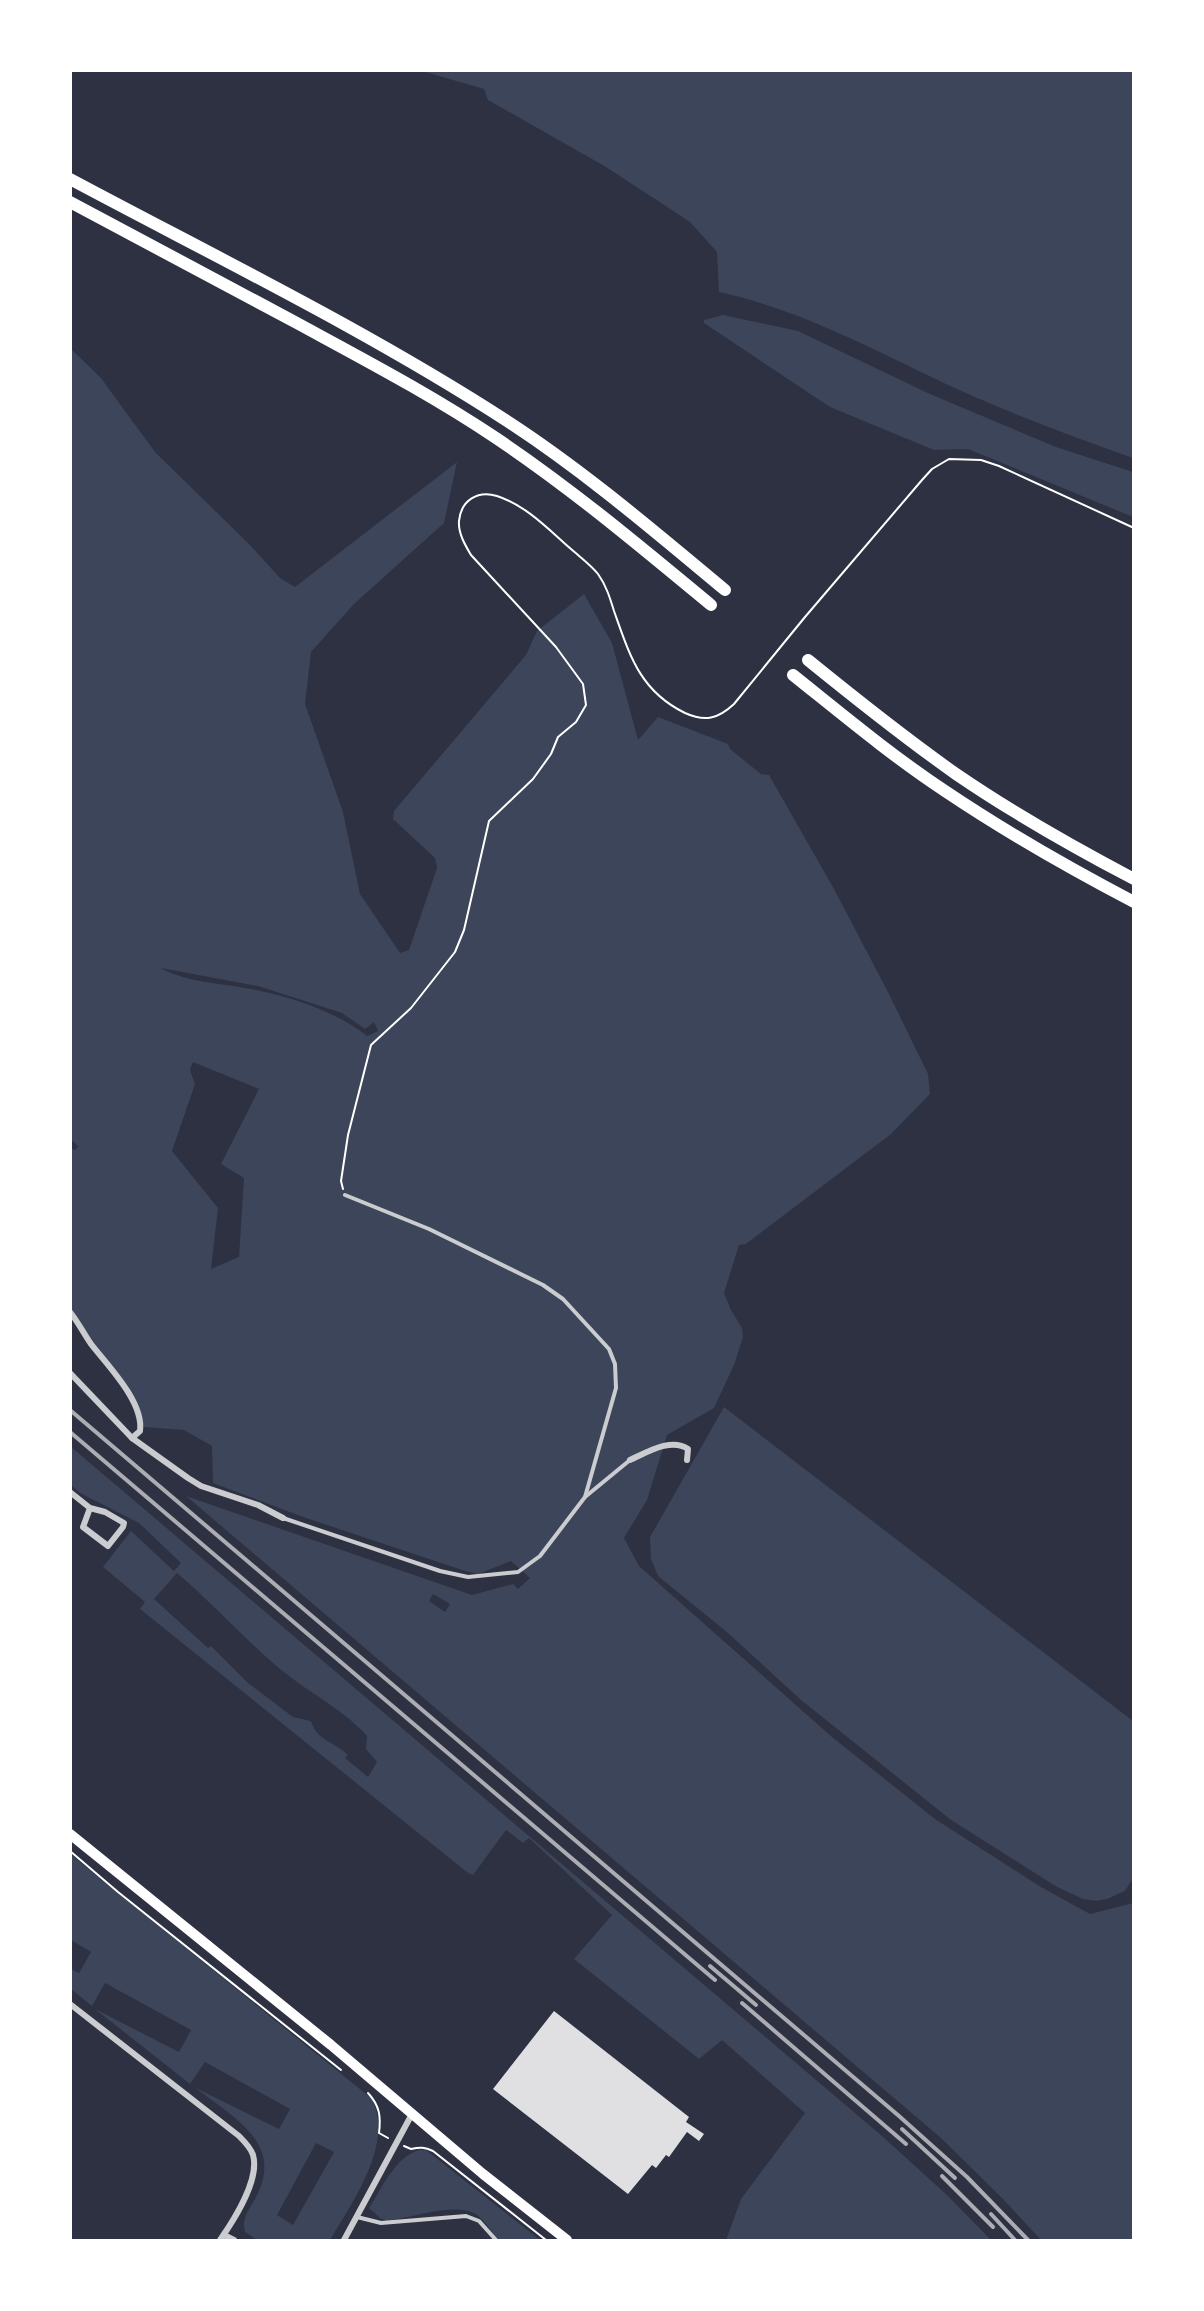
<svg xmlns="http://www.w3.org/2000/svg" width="1204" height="2311" font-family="Signika,sans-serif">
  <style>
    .green { fill: #3c4559; fill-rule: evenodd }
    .building { fill: #e0e0e3 }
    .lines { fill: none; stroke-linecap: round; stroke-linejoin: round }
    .path { stroke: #fff; stroke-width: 2 }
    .service { stroke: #caccd0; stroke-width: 4 }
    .minor { stroke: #caccd0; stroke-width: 6 }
    .secondary { stroke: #fff; stroke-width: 10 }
    .trunk { stroke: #fff; stroke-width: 12 }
    .rail { stroke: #abadb3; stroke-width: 4 }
  </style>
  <rect width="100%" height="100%" fill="#2d3142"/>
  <g class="green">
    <path d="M 422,71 L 1133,71 L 1133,458 C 1074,437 1017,416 959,390 C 879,353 805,311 719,292 L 717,252 L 690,222 L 606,167 L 488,100 L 484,89 Z"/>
    <polygon points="723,315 798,331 930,394 1056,447 1133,472 1133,517 968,449 934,450 830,407 704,323 704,320"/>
    <path d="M 70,348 L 101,378 L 155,452 L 249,544 L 280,578 L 295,587 L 457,462 L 444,523 L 354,604 L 311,652 L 305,704 L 343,812 L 360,894 L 400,953 L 409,950 L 437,868 L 435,858 L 393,819 L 394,811 L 526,655 L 537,631 L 584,594 L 612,643 L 638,740 L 658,717 L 728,744 L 730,749 L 761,774 L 769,775 L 834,889 L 889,994 L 928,1074 L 930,1094 L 891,1134 L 746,1244 L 739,1245 L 724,1293 L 731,1310 L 742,1328 L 743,1337 L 734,1365 L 714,1408 L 667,1435 L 647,1500 L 624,1538 L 639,1566 L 832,1737 L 935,1819 L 1041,1887 L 1090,1914 L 1133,1903 L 1133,2240 L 1041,2240 L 1003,2199 L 941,2138 L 186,1496 L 472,1595 L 513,1584 L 518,1589 L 530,1578 L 511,1561 L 478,1574 L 465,1571 L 303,1517 L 213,1483 L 212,1446 L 184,1430 L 144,1427 L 128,1394 L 89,1341 L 70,1306 L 70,1148 L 75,1150 L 78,1146 L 70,1139 ZM 161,968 L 258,986 L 342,1013 L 365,1029 L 374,1022 L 378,1031 L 367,1036 C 338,1012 288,996 251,989 C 221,983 188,983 161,968 ZM 193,1062 L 259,1089 L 221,1164 L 244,1178 L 239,1257 L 211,1269 L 218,1208 L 172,1151 L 195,1084 L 190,1070 ZM 433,1594 L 450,1604 L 445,1612 L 429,1601 Z"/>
    <polygon points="724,1407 1133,1721 1133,1878 1125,1891 1107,1899 1096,1901 1083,1899 1057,1887 951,1820 801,1700 728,1633 658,1576 651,1559 650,1537"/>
    <path d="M 70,1446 L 882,2136 L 948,2196 L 991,2240 L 726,2240 L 741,2199 L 805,2113 L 722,2040 L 699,2059 L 574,1959 L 612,1915 L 529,1838 L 523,1843 L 506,1830 L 473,1875 L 468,1873 L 140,1609 L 145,1602 L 103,1567 L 131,1531 L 174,1571 L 181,1563 L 139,1523 L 80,1493 L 71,1485 ZM 177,1573 C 217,1607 251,1647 293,1679 C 318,1698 346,1712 367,1736 L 366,1749 L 377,1762 L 368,1777 L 345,1758 L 348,1755 C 335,1742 317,1741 311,1721 L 293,1717 L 248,1683 L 211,1646 L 208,1648 L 154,1599 Z"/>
    <path d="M 70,1854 L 371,2098 C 396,2141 352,2203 330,2240 L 257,2240 L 245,2232 C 241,2219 249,2210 255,2199 C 286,2143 233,2118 196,2088 L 279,2129 L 290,2109 L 205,2062 L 190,2084 L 95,2009 L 179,2052 L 191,2030 L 105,1983 L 92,2006 L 71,1989 L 71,1969 L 79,1973 L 91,1952 L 71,1940 ZM 316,2143 L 334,2152 L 293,2225 L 277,2215 Z"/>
    <path d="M 419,2150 L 426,2150 L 540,2240 L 499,2240 C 492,2233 485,2221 477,2215 C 457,2201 411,2218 387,2221 L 380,2218 L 369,2208 C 383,2187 394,2158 419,2150 Z"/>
  </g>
  <polygon class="building" points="554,2011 689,2117 686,2122 704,2134 699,2141 687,2132 669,2157 666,2155 656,2168 652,2165 628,2194 493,2089"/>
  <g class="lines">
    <g class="path">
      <path d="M 343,1189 L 341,1181 L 348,1135 L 371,1045 L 411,1008 L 455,952 L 464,930 L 489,821 L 533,779 L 551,754 L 558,737 L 576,722 L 586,705 L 583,684 L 556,647 L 471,555 C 465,545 458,533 459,521 C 461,500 478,490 497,496 C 527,506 548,529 571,549 C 580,557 591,565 598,574 C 606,585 610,598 614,611 C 630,656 640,691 685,713 C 705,722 718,719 734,704 L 805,617 L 922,480 L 932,469 L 949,459 L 981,460 L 999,466 L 1134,528"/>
      <polyline points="70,1851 118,1892 341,2070"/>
      <path d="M 368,2093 C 380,2106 381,2117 379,2133 L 388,2138"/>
      <path d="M 404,2146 L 411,2149 C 420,2147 425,2147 433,2151 L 546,2240"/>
    </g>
    <g class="service">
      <polyline points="345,1195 429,1229 543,1285 563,1299 609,1349 615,1364 616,1388 585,1497"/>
      <polyline points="283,1518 440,1571 468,1577 518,1572 540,1556 585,1497 630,1460"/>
      <polyline points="357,2217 381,2223 466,2216 479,2221 496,2240"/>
    </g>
    <g class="minor">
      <path d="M 70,1312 C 78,1322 84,1334 91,1344 C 108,1366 144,1402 140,1431 L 132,1438"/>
      <polyline points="70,1373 132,1438 188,1478 201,1486 258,1505 283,1518"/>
      <path d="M 630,1460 C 646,1453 671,1437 688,1449 L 687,1460"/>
      <polyline points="70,1492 90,1508 105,1512 124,1523 123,1527 108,1546 83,1527 90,1508"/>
      <path d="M 70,2004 L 239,2136 C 244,2141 251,2148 253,2155 C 260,2179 234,2220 220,2240"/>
      <polyline points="224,2235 234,2240"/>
      <polyline points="344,2240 412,2114"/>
    </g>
    <polyline class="secondary" points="70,1834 331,2045 483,2174 567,2240"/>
    <g class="trunk">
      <path d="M 70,179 C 216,257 368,331 507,421 C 584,471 654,531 725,590"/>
      <path d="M 70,202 C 145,242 220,282 295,322 C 363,359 432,395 496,438 C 572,489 641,547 711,605"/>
      <path d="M 808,660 C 856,699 905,738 956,774 C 1013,813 1073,847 1134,879"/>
      <path d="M 793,675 C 843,715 892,756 945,791 C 1006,832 1069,868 1134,902"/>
    </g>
    <g class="rail">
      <polyline points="70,1410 899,2116 967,2177 1028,2240"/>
      <polyline points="70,1432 715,1980"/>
      <polyline points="710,1966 756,2005"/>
      <polyline points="742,2003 906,2144"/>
      <polyline points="902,2129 955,2178"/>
      <polyline points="942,2176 993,2227"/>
      <polyline points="991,2214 1015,2240"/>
    </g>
  </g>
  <rect width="1204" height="2311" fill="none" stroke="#ffffff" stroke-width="144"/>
</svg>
